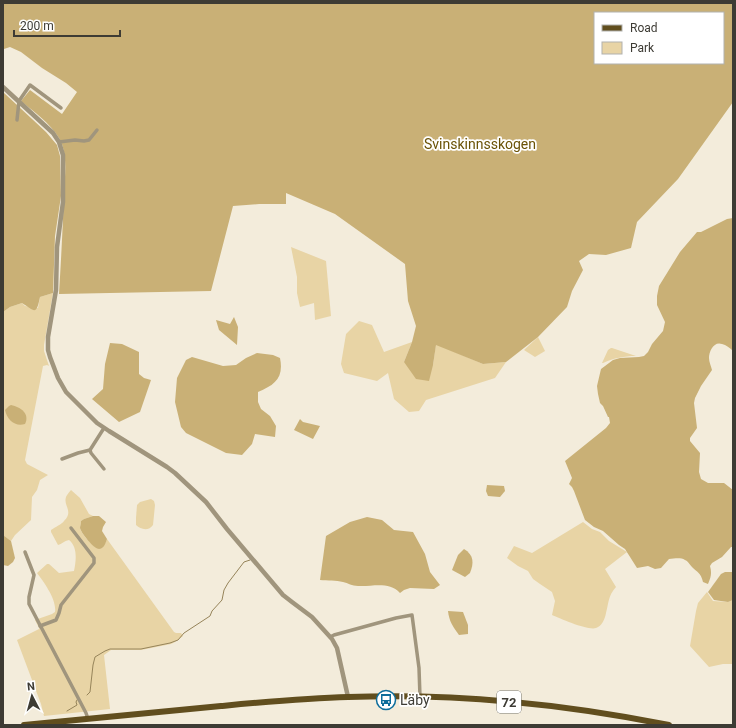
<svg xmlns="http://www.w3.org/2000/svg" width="736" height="728" font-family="Roboto,sans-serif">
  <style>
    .green { fill: #e8d4a5 }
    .forest { fill: #c9b076; fill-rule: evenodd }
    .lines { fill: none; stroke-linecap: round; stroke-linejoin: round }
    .stream { stroke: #96845a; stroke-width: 1 }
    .minor { stroke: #a0957d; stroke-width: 3.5 }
    .tertiary { stroke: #a0957d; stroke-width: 4.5 }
    .primary { stroke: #614e1e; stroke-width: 6 }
    .labels { text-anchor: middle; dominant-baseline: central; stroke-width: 3.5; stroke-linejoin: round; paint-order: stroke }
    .shield { fill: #fff; stroke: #777671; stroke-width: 1 }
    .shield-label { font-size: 13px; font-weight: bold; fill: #3d3b34 }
    .park-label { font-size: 14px; fill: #6a5206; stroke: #fff }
    .poi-label { font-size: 14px; fill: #3d3b34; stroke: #fff; text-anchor: start }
  </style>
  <rect width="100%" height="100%" fill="#f3ecdb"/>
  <g class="green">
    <polygon points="291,247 326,261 331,316 315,320 314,303 300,307 297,293 297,277"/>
    <polygon points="53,293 44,345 44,351 49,366 47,365 43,366 25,460 27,464 48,475 40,480 37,490 32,497 31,520 15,535 11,541 3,535 3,312 10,307 22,303 25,306 38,308 40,297"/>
    <polygon points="359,321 372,325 384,352 412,342 404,362 433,365 436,344 483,364 506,362 495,378 426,400 419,411 409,412 394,399 388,373 377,381 344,373 341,364 346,334"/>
    <polygon points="538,337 545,351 535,357 524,350"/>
    <path d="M 611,348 L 612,348 L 636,356 C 624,356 614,358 603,363 L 602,363 L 608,350 Z"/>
    <path d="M 71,490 L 80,498 L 89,514 L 93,516 L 84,519 L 81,521 C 81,524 80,526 80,528 C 81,534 94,548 100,549 L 105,543 L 107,539 L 174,632 L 176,633 L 181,633 L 183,636 L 175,642 L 171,644 L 141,650 L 111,650 L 104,655 L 110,709 L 44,716 L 41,704 L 17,640 L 39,629 L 39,628 L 35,620 L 52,614 L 55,612 C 57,600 44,582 37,573 L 47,564 L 49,564 L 59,573 L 74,571 C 76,561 78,547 69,540 C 64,541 62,544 58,545 L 51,532 L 51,530 C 55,527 62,524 64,521 C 74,511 63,506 66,497 C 67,495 69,492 71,490 Z"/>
    <path d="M 151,499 L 154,501 L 155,505 L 153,525 C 149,531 141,530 136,525 L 136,518 L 137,505 L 140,502 Z"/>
    <path d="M 583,522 L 592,529 L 600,532 L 609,541 L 627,552 L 605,569 L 616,587 C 608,596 609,602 606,613 C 605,619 602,626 596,628 C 589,631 561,619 552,615 L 555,601 L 552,592 L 540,584 L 533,579 L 528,571 L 518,566 L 507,558 L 514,546 L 532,553 Z"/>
    <polygon points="707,592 713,601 728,602 733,600 733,664 723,664 709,667 690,646 696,611 698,603"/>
  </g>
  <g class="forest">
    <path d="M 3,3 L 733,3 L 733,102 L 678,179 L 637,222 L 631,248 L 606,255 L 589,254 L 579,261 L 583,270 L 572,291 L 567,307 L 538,337 L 506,362 L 483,364 L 436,345 L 433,365 L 429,381 L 416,379 L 404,362 L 412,342 L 416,326 L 408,301 L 405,264 L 335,214 L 286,193 L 286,204 L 259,204 L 233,206 L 211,291 L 59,294 C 61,260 63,226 64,192 C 65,175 68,153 59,138 C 50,123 34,112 21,101 L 30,90 L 62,114 L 77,92 L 66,83 L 42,68 L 21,52 L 10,47 L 4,49 L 3,47 ZM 595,13 L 723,13 L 723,63 L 595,63 Z"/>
    <path d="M 3,92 L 46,132 L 57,145 L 60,156 L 61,196 L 55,236 L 53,293 L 40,297 C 36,316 35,311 22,303 L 10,307 L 3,312 Z"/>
    <path d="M 733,218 L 733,351 C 730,348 726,345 722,344 C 714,341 709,351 709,358 C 709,362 711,366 712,370 L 701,386 L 695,398 L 694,403 L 697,428 L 690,438 L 690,441 L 700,453 L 699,472 L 701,479 L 708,483 L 724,483 L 733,490 L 733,547 L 731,547 L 722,557 L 712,563 L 710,566 C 712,573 711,577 708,584 L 703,582 C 701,573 697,572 692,567 C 689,564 688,561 685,560 C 680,557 674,559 669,559 L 661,568 L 655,569 L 648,566 L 637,568 L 625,549 L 619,545 L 603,531 L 594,527 L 585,520 L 574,491 L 572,487 L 569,484 L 572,478 L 565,461 L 606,428 L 610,423 L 609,417 L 608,417 L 603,406 L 600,403 L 598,394 L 597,386 L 601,369 L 613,360 L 620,358 L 639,357 L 644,356 L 648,352 L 652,344 L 663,331 L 665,322 L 657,305 L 657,296 L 659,286 L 680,252 L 697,232 L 701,232 L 727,219 Z"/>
    <polygon points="234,317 238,327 237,345 219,330 216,320 230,324"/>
    <polygon points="110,343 122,344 139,352 139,374 144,378 151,380 140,412 119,422 92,399 103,389 105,364"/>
    <path d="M 257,353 L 273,355 L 280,358 C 284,378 275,385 258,392 L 258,402 L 261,409 L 270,416 L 276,426 L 275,437 L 255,434 L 252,444 L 242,455 L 226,453 L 186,433 L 181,427 L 175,402 L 177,378 L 186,360 L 192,357 L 223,366 L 236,365 L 246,358 Z"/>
    <path d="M 11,405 C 21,407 30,414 25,424 C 15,427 7,420 5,410 L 9,406 Z"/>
    <polygon points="300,419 303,422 320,426 313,439 294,430"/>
    <polygon points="487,485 504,486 505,491 500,497 488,496 486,491"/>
    <path d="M 93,516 L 99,516 L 106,522 L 103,527 L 102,531 L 107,539 C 106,542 104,549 99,549 C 94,549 81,533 80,528 C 80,526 81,524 81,521 L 84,519 Z"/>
    <path d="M 367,517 L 382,520 L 394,530 L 413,532 L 425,554 L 430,572 L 440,585 L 434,589 L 410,588 L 404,590 L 400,593 C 389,581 372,587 358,586 C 352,586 348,583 343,582 C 336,580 328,581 320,580 L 326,536 L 350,522 Z"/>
    <polygon points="3,535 11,541 15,558 13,562 8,566 3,565"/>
    <path d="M 464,549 C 474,555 474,563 470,573 L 465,577 L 452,570 L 458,555 Z"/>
    <polygon points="725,572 733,572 733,600 728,602 714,600 708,592 721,574"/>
    <path d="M 448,611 L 463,612 L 468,625 L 468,634 L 459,635 C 453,627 449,621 448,611 Z"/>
  </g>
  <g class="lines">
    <g class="stream">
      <polyline points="87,695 90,692 93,665 95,657 105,651 110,649 141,649 170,643 178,640 184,633 210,616 212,611 222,600 224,590 228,583 244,562 250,560"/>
      <polyline points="67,711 77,705 76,702 77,700"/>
    </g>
    <g class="minor">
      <polyline points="17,120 19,101 30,85 61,108"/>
      <polyline points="59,142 75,140 84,141 89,140 97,130"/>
      <polyline points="90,450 91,453 104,469"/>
      <polyline points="62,459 78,453 90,450 104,428"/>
      <polyline points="25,552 34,575 29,597 29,604 86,713 88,719"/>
      <polyline points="40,626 56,620 59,613 61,605 94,563 94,558 71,528"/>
      <polyline points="330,637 334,635 396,618 412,615 419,668 420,697"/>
    </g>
    <polyline class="tertiary" points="3,87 53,133 59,142 63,155 63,202 57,247 56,290 48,337 48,350 50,357 58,378 66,392 97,423 109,431 167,467 175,473 206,502 227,529 283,595 292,602 312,617 332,639 337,648 348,697"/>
    <path class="primary" d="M 24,725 C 90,719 155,712 221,706 C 264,702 306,698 348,697 C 455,693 564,704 669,725"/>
  </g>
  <defs>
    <g id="bus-ring" transform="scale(1)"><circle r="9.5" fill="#fff" stroke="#0d6d9b" stroke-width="1.5"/><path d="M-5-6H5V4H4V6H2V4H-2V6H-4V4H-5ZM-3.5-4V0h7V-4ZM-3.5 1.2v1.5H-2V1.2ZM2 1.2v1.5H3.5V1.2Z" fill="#0d6d9b"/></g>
  </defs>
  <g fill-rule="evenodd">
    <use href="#bus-ring" x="386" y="700"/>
  </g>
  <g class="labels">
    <rect class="shield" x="497" y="691" width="24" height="22" rx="3"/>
    <g class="shield-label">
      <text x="509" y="702">72</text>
    </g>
    <g class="park-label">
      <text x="480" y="144">Svinskinnsskogen</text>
    </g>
    <g class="poi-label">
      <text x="400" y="700">Läby</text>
    </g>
  </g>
  <rect width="736" height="728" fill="none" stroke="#3d3b34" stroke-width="8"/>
  <rect x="594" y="12" width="130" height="52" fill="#ffffff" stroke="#b1b1ae"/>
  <rect x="602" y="25" width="20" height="6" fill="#614e1e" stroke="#b1b1ae"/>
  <text x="630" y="32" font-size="12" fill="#3d3b34">Road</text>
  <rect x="602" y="42" width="20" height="12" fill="#e8d4a5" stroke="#b1b1ae"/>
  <text x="630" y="52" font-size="12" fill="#3d3b34">Park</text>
  <g transform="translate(32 696) rotate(354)" stroke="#ffffff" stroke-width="3" paint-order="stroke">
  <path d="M0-3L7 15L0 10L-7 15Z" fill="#3d3b34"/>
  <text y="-6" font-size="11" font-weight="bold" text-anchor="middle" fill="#3d3b34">N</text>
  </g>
  <path d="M14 30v6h106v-6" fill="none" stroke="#3d3b34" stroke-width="2"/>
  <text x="20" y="30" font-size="12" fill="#3d3b34" stroke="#ffffff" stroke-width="3" paint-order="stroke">200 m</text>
</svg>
